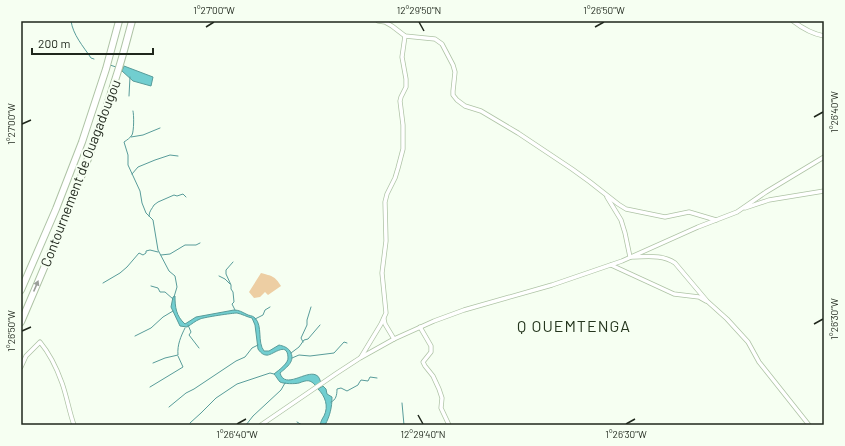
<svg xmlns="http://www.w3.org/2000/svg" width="845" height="446" font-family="Barlow,sans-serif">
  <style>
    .green { fill: #edcea3 }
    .water { fill: #71ced0; stroke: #589c9a }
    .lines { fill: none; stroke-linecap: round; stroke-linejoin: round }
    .stream { stroke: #589c9a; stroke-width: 1 }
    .street-casing { stroke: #aec3a5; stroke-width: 5 }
    .highway-casing { stroke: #aec3a5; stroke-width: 8 }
    .street { stroke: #fff; stroke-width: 3.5 }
    .highway { stroke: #fff; stroke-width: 6 }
    .oneway { fill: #9a9e99 }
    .ticks { fill: none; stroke: #1f271c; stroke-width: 1.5 }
    .labels { text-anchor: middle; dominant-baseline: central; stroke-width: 4; stroke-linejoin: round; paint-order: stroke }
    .street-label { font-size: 14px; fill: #1f271c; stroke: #f6fff2 }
    .quarter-label { font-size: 16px; letter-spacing: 1px; fill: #25361e; stroke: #f6fff2 }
    .neatline { fill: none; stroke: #1f271c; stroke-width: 1.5 }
    .ticks-label { font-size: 10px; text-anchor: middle; fill: #1f271c }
  </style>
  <rect width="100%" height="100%" fill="#f6fff2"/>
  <path class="green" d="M 261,273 C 272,276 275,276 281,286 L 268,295 L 265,292 L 260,297 L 254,298 L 249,292 Z"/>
  <g class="water">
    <polygon points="124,66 153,77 151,86 133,81 122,71"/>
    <path d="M 175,296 C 175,307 176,316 185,324 L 196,317 L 234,310 C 239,310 242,312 246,314 C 249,316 252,315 255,318 C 263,326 257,342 264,351 L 269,351 L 279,345 C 283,346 287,347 290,351 C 296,361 287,367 280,373 C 285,390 306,370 316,375 C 319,376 320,380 321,383 L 316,386 C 310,379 307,380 299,383 C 295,384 284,384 280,382 C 278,380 276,376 274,374 C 279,370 289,363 288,357 C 287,340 271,357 266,355 C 263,355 260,352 258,349 L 255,325 L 252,318 C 247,317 242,314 237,313 C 233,313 205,317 200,319 C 195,321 192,324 187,327 L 180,326 L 171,307 L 173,297 Z"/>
    <path d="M 323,386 L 326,389 L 327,394 L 332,397 C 332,407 330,416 325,425 L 320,425 C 321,421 322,419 324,416 C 329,406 325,396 318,389 Z"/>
  </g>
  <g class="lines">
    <g class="stream">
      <path d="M 71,21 C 73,35 83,46 91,58 L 94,59"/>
      <polyline points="110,65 116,67"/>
      <polyline points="129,96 130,77"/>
      <path d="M 133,111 C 134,115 134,131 132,135 C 130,138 127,140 124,142 L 128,155 L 128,165 L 140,191 L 142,203 L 146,213 L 153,220 L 158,250 L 169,271 L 175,276 L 177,287 L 174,297"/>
      <polyline points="131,137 143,135 160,128"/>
      <polyline points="132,174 138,167 155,160 170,155 178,156"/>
      <path d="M 149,216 C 149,211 152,209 154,205 L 158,202 L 174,195 L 177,196 L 183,194 L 186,197"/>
      <polyline points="161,255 170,254 185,245 196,245 200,243"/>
      <polyline points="233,262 226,270 226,274 231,285 231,289 233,292 234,302 232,304 235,310"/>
      <polyline points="219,276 225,279 230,284"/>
      <polyline points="103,283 120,273 127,267 139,253 143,255 146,253 146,251 150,250 158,252"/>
      <polyline points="151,286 158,288 160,292 165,292 173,299"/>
      <polyline points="255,319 263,315 265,310 270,307"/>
      <polyline points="188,325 191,332 189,335 199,348"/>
      <polyline points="135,336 151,328 163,317 173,311"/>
      <polyline points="303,342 301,338 307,325 307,320 311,307"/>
      <polyline points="291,353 299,347 304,340 308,339 320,325"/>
      <polyline points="292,358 299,355 310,356 334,353 344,342 347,343"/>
      <path d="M 153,363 L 165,358 L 178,355 C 177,345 181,336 185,328"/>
      <polyline points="150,387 183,367 178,356"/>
      <path d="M 331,402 C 336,400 337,395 337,389 L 341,388 L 347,391 L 358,385 L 359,383 L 361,380 L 368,381 L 370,377 L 377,378"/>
      <polyline points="402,403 404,425"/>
      <polyline points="169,407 186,393 194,389 236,361 245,357 252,348 258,345"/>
      <polyline points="297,422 302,425"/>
      <polyline points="190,423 201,413 216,398 237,384 270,373 274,374"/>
      <polyline points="246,425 253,416 281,390 285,383"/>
    </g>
    <g class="street-casing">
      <g id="street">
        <polyline points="378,21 385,22 392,26 405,36 435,39 442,44 453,65 455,72 453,91 453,95 457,100 465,106 481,111 518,133 572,169 590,182 618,204 626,209 665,217 689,212 716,220"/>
        <path d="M 793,21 C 802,28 813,34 824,36"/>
        <path d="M 607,197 L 621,220 L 625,233 L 630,257 C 646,257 662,254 675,263 L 707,301 L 727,319 L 748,342 L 759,362 L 809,425"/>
        <polyline points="745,208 769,200 824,191"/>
        <polyline points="611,265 674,294 699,297 706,301"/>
        <polyline points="384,319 385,324 394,339"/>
        <polyline points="420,327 431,346 431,352 423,362 425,366 433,376 439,389 442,398 441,408 449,425"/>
        <polyline points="361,357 381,324 386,313 382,273 386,241 385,202 387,194 395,178 398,168 403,149 403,125 400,101 401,97 406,87 406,79 402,57 405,36"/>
        <path d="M 21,367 L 26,356 L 40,342 C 50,354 57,369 62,383 C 67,397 69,411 74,425"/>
        <polyline points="261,425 337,373 360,358 394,339 434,321 464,310 552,285 622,261 698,227 737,212 766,192 824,157"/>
      </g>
    </g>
    <g class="highway-casing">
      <g id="highway">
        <polyline points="21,290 56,209 82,142 106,69 119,21"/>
        <path d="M 21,322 C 56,240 91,159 117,74 C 123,56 127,39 132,21"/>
      </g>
    </g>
    <use href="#street" class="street"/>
    <use href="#highway" class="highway"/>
  </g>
  <defs><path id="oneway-solid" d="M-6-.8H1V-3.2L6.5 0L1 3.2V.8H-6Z"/></defs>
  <use class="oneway" href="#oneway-solid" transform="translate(36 286) rotate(-67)"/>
  <path class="ticks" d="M 419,22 L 424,31M 206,27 L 214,22M 595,27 L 604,22M 814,117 L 823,112M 22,124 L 31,120M 814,324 L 823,319M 22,331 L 31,327M 418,415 L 423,424M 237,424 L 246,419M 626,424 L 635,419"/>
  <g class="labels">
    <g class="street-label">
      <text transform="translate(80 173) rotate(-69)">Contournement de Ouagadougou</text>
    </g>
    <g class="quarter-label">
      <text x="574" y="325">Q OUEMTENGA</text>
    </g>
  </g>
  <rect width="845" height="446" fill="none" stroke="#f6fff2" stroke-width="44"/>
  <path d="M32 48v6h121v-6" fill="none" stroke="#1f271c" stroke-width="2"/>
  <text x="38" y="48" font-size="12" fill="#1f271c" stroke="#f6fff2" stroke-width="3" paint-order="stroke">200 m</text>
  <rect x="22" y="22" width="801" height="402" class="neatline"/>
  <g class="ticks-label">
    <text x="214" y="14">1°27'00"W</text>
    <text x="419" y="14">12°29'50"N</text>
    <text x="604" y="14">1°26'50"W</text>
    <text transform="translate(834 112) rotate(-90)" y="4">1°26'40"W</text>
    <text transform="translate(11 124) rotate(-90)" y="4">1°27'00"W</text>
    <text transform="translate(834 319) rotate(-90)" y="4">1°26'30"W</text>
    <text transform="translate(11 331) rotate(-90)" y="4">1°26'50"W</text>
    <text x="237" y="438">1°26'40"W</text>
    <text x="423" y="438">12°29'40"N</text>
    <text x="626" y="438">1°26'30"W</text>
  </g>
</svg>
